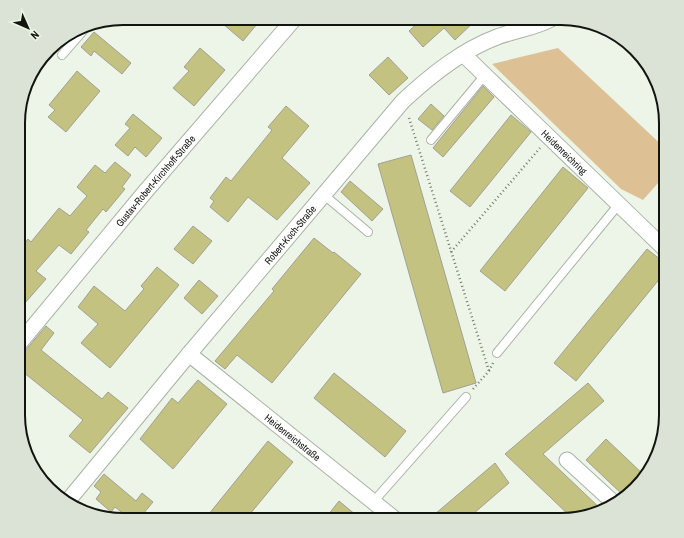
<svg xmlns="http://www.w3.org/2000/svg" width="684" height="538" font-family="'Archivo Narrow',sans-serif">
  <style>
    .green { fill: #ddc194 }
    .building { fill: #c4c281; stroke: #a1a192 }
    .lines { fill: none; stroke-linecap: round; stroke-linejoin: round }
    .lane-casing { stroke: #aab3a6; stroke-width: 10 }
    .street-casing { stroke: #aab3a6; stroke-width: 17 }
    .path { stroke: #757b72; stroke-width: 2.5; stroke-dasharray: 1 3; stroke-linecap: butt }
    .lane { stroke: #fff; stroke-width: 8 }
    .street { stroke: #fff; stroke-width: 15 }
    .labels { text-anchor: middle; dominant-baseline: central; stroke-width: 3.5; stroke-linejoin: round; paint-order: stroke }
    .street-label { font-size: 10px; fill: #11140f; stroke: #ecf5e7 }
    .rim { fill: none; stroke: #11140f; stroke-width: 2 }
  </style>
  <rect width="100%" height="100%" fill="#ecf5e7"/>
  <polygon class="green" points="558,48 666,149 666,174 643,200 621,189 492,64"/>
  <g class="building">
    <polygon points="216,18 262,18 243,41"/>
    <polygon points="423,18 478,18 455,40 444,28 423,47 409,31"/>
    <polygon points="94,32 131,63 122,74 94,51 91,56 81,47"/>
    <polygon points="200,48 225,70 194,106 173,88 189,71 184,67"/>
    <polygon points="388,57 408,78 389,95 369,75"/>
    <polygon points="77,71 100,91 66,132 48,117 55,110 49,105"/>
    <polygon points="483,86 494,97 443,157 433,148"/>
    <polygon points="431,104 444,116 432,130 418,119"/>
    <polygon points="286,106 309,126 282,158 310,183 277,220 248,197 228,222 210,207 214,201 210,198 226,177 231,181 272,130 268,127"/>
    <polygon points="133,114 162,138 146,157 135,147 128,156 115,145 130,128 125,124"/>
    <polygon points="511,115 531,132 470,207 450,191"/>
    <polygon points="411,155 476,383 443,393 378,164"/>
    <polygon points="115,162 131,175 122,187 125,189 106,212 103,209 86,230 89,232 71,254 59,245 36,271 46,279 18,311 19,250 28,239 31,242 59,208 70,216 87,196 77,187 95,165 105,173"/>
    <polygon points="563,167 588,188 505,291 480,271"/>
    <polygon points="350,181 383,209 372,221 341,192"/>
    <polygon points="193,226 212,241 193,264 174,249"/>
    <polygon points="314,238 333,253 334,252 361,274 272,383 237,355 225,369 215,361 274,291 272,289"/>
    <polygon points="647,249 666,264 666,271 576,381 554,363"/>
    <polygon points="157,267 179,285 110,368 81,343 98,324 78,307 94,286 125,311 144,289 141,286"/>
    <polygon points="199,280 218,296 202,314 184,298"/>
    <polygon points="46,326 54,333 41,350 102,399 108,392 128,408 90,453 69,436 83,420 18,368 18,356 25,351"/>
    <polygon points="334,373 406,431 385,457 314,398"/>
    <polygon points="198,380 227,404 173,469 140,439 172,398 178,403"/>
    <polygon points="588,383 604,401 543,454 603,511 572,518 505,454"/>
    <polygon points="606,439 645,476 640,485 624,496 586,460"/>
    <polygon points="268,441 293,462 245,520 204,520"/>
    <polygon points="495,463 509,483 466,520 428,520"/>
    <polygon points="104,474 136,501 142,493 153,502 138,520 132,520 115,507 111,512 96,499 101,492 94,486"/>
    <polygon points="339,501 362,520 324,520"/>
  </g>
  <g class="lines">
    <g class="lane-casing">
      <g id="lane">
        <polyline points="62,55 89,24"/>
        <polyline points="431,140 485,75"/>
        <polyline points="324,195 368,232"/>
        <polyline points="497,353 619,204"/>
        <polyline points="374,501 466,397"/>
      </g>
    </g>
    <g class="street-casing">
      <g id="street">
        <path id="s1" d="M 463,54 L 666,250"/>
        <path id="s2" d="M 18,345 L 145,192 L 295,18"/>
        <path id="s3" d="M 189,354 L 396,520"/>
        <polyline points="567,460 614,503"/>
        <path id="s4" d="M 67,502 L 189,354 L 403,101 C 431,75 462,50 497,37 C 515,30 536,28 553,18"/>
      </g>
    </g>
    <g class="path">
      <polyline points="409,118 489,371"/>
      <polyline points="451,252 540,148"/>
      <polyline points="473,389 489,371 493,363"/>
    </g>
    <use href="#lane" class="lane"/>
    <use href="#street" class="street"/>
  </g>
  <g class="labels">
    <g class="street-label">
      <text stroke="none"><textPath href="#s1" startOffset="141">Heidenreichring</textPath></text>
      <text stroke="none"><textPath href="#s2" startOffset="214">Gustav-Robert-Kirchhoff-Straße</textPath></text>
      <text stroke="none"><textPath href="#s4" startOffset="348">Robert-Koch-Straße</textPath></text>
      <text stroke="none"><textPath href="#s3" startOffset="133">Heidenreichstraße</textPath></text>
    </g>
  </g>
  <path d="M0 0H684V538H0ZM123 25H561A98 98 0 0 1 659 123V415A98 98 0 0 1 561 513H123A98 98 0 0 1 25 415V123A98 98 0 0 1 123 25Z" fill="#dae3d6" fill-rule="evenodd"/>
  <path class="rim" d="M123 25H561A98 98 0 0 1 659 123V415A98 98 0 0 1 561 513H123A98 98 0 0 1 25 415V123A98 98 0 0 1 123 25Z"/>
  <g transform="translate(28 28) rotate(135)" stroke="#ecf5e7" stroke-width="3" paint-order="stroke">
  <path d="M0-3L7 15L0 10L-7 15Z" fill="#11140f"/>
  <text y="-6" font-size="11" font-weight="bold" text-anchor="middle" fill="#11140f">N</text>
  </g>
</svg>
